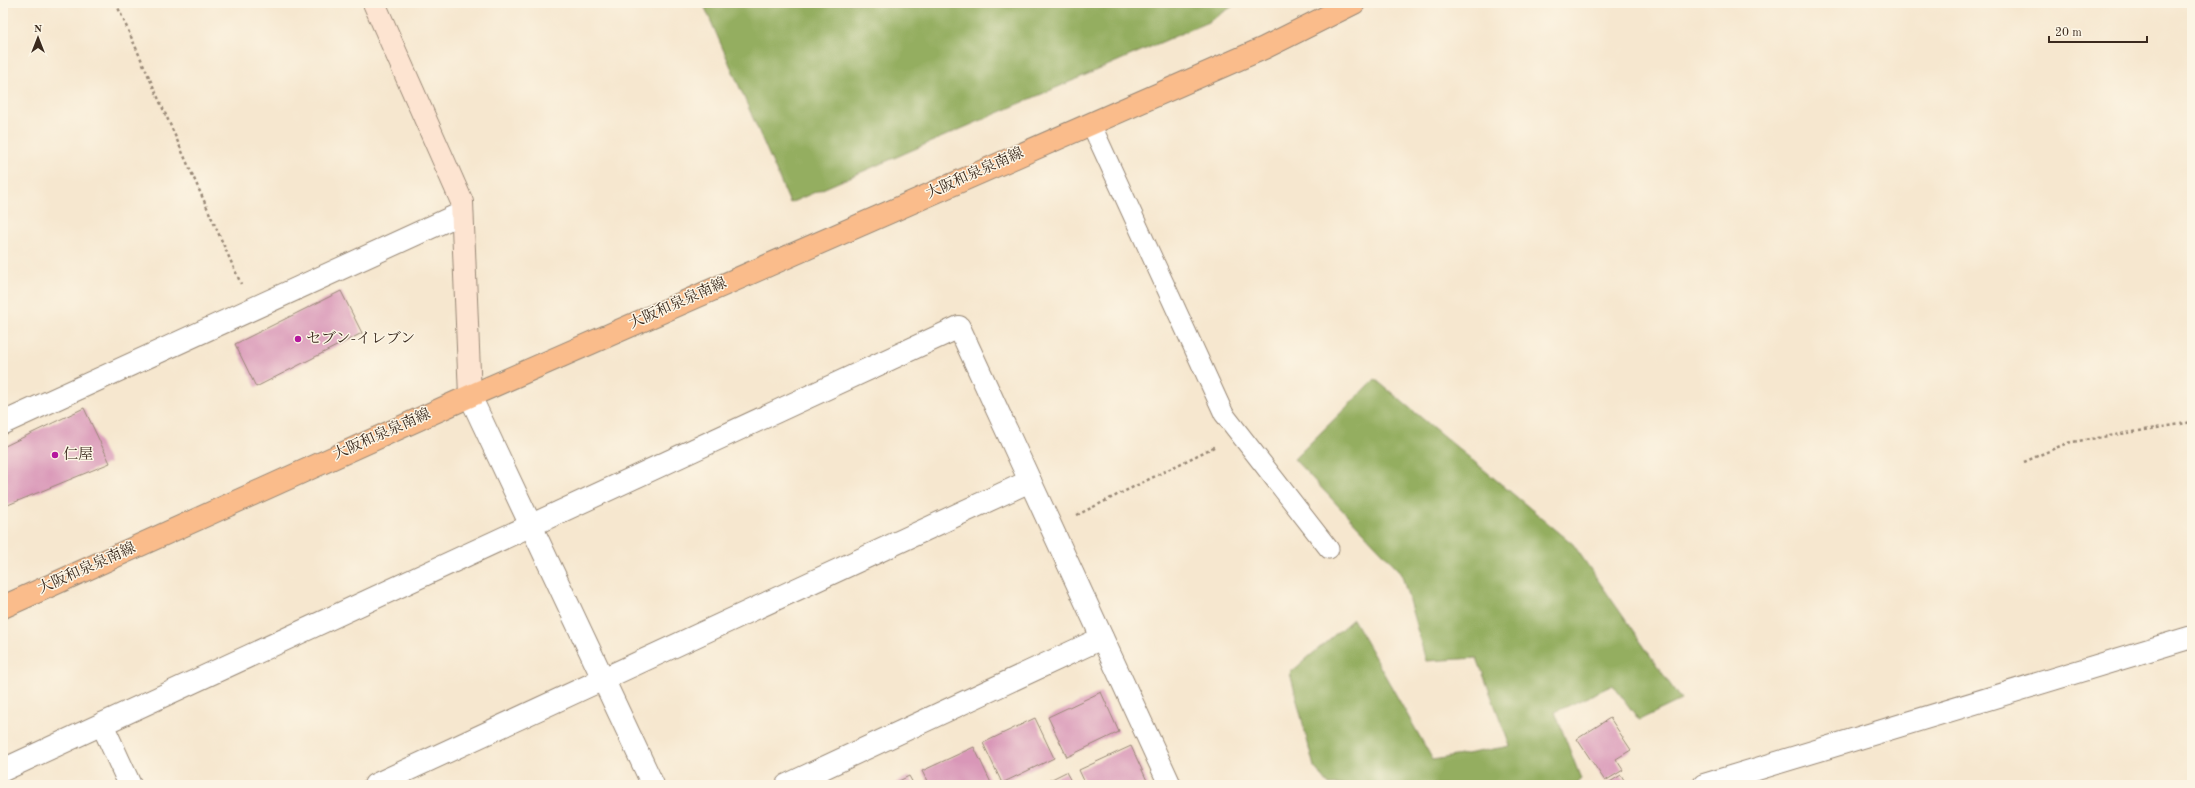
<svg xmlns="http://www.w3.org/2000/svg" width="2195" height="788" font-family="'Old Standard TT','Noto Serif JP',serif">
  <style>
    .forest { fill: #94ae60; stroke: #686c3f }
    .building { fill: #d997b8 }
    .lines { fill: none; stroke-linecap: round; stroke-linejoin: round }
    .lane-casing { stroke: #988876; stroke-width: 21 }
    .street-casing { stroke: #988876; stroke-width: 24 }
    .secondary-casing { stroke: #988876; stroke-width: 24 }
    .primary-casing { stroke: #988876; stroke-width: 24 }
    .path { stroke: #988876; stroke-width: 2.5; stroke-dasharray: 3 3; stroke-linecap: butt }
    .lane { stroke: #fff; stroke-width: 19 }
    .street { stroke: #fff; stroke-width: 22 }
    .secondary { stroke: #fde4d1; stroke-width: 22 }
    .primary { stroke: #fabc8b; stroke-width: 22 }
    .rail { stroke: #3b2a1e; stroke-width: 3 }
    .poi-dot { fill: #b5179e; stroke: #fcf5e5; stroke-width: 1.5 }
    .labels { text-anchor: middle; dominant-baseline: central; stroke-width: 3; stroke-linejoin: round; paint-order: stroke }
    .street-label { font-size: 15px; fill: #3b2a1e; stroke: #fcf5e5 }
    .poi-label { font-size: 15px; fill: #3b2a1e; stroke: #fcf5e5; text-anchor: start }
  </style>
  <rect width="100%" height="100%" fill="#fcf5e5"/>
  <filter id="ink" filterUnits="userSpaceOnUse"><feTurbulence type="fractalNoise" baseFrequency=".025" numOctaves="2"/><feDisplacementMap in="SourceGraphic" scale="8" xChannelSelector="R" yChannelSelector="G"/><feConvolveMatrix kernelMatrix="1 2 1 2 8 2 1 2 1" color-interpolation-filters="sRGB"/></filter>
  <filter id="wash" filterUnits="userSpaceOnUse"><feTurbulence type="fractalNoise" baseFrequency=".012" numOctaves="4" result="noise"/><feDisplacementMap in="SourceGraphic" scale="16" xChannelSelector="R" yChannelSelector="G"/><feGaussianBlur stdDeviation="0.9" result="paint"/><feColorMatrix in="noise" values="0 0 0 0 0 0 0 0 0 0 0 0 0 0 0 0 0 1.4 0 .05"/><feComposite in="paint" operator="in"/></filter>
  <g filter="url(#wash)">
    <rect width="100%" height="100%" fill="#f6e7cf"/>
    <g class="forest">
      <polygon points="703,3 1238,3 1208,22 790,203"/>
      <polygon points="1375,379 1573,544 1681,700 1639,720 1613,685 1555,712 1581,779 1575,785 1329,785 1314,767 1290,673 1353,619 1433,760 1510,746 1477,658 1426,661 1401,572 1294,459"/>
    </g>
    <g id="blocks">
      <g class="building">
        <polygon points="341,291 362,333 256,387 235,344"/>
        <polygon points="84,408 110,463 3,507 3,447"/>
        <polygon points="1101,692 1119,732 1067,757 1048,717"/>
        <polygon points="1035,718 1054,758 1002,783 983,743"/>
        <polygon points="1610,718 1631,750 1616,759 1623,770 1605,781 1577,739"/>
        <polygon points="1131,746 1149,785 1086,785 1079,770"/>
        <polygon points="974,747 992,785 929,785 922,771"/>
        <polygon points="1066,772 1073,785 1040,785"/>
        <polygon points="1621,775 1627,785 1605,785"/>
        <polygon points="909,776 914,785 891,785"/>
      </g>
    </g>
  </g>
  <g filter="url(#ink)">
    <use href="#blocks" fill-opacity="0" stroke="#988876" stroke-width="1"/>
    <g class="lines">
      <g class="lane-casing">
        <polyline id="lane" points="1091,124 1224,414 1329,549"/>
      </g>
      <g class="street-casing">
        <g id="street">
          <polyline points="470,396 653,785"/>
          <polyline points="3,423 462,213"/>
          <polyline points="102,724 130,785"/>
          <polyline points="3,770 959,327 1170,785"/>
          <polyline points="375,785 1030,481"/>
          <polyline points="787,785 1102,638"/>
          <polyline points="1704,785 2192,637"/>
        </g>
      </g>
      <g class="secondary-casing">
        <polyline id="secondary" points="374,3 462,202 470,396"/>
      </g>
      <g class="primary-casing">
        <polyline id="primary" points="3,607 470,396 1264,48 1354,3"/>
      </g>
      <g class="path">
        <polyline points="116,3 241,284"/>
        <polyline points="2024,462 2067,443 2192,422"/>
        <polyline points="1077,515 1216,446"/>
      </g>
      <use href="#lane" class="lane"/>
      <use href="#street" class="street"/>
      <use href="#secondary" class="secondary"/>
      <use href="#primary" class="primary"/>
      <polyline class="rail" points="2189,785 2192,784"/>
    </g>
  </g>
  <g class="poi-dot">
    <circle cx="298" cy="339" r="4"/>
    <circle cx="55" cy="455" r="4"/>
  </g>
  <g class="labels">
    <g class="street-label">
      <text transform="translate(975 174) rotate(-24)">大阪和泉泉南線</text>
      <text transform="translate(678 304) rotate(-24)">大阪和泉泉南線</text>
      <text transform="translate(382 435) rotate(-24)">大阪和泉泉南線</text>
      <text transform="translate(87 569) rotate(-24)">大阪和泉泉南線</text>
    </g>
    <g class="poi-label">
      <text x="306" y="339">セブン-イレブン</text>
      <text x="63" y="455">仁屋</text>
    </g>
  </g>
  <rect width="2195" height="788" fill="none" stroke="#fcf5e5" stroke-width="16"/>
  <g transform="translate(38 38)" stroke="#fcf5e5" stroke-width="3" paint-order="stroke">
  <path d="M0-3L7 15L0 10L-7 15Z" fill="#3b2a1e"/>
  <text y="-6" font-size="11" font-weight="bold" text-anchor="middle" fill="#3b2a1e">N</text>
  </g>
  <path d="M2049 36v6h98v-6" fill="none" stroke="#3b2a1e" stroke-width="2"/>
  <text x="2055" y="36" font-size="12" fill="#3b2a1e" stroke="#fcf5e5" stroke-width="3" paint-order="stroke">20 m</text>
</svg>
